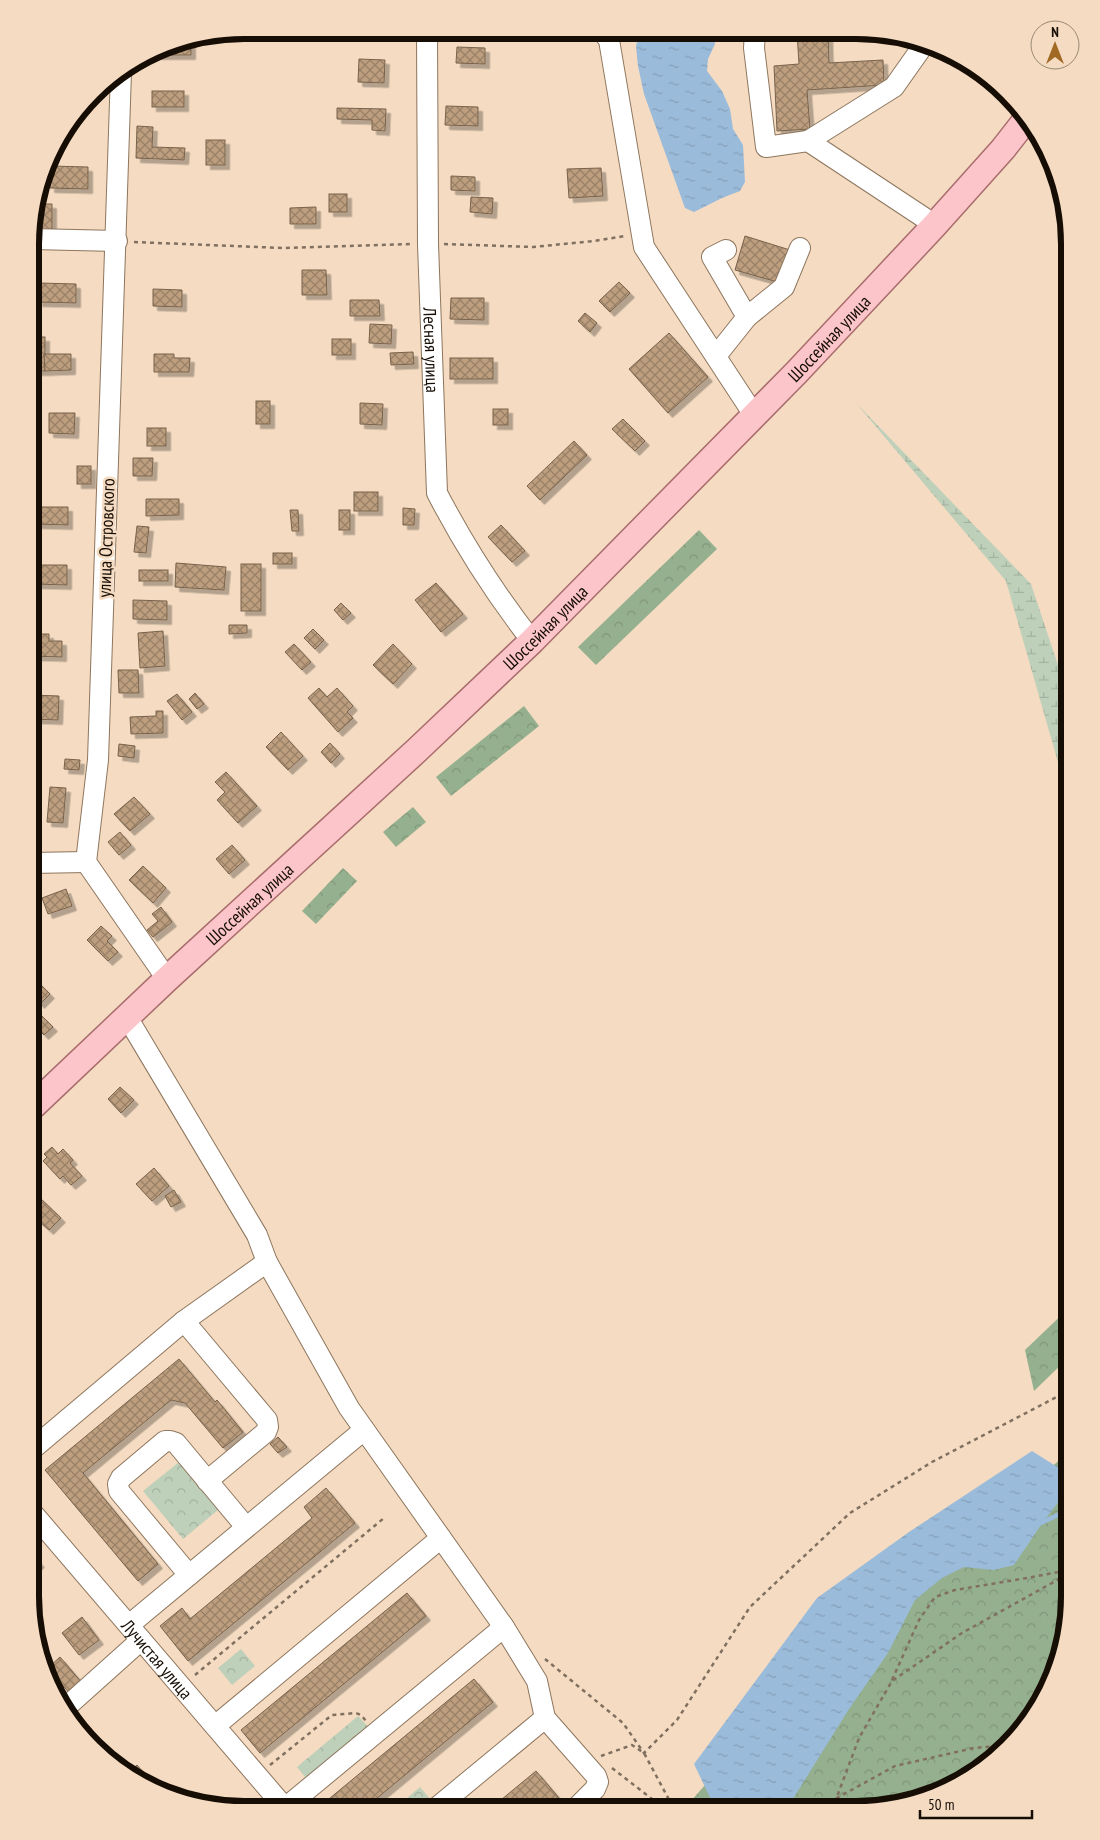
<svg xmlns="http://www.w3.org/2000/svg" width="1100" height="1840" font-family="'PT Sans Narrow',sans-serif">
  <style>
    .forest { fill: url(#forest-crowns) }
    .wetland { fill: url(#wetland-marsh) }
    .park { fill: url(#park-crowns) }
    .water { fill: url(#water-ripples) }
    .lines { fill: none; stroke-linecap: round; stroke-linejoin: round }
    .stream { stroke: #9abbda; stroke-width: 4.5 }
    .building { fill: url(#building-cross-hatch); stroke: #78624b; filter: url(#shadow) }
    .minor-casing { stroke: #8d765e; stroke-width: 22 }
    .major-casing { stroke: #a96c6d; stroke-width: 28 }
    .path { stroke: #81705f; stroke-width: 2.5; stroke-dasharray: 4 4; stroke-linecap: butt }
    .minor { stroke: #fff; stroke-width: 20 }
    .major { stroke: #fbc5c9; stroke-width: 25 }
    .labels { text-anchor: middle; dominant-baseline: central; stroke-width: 5; stroke-linejoin: round; paint-order: stroke }
    .street-label { font-size: 18px; fill: #160d05; stroke: #f4dbc1 }
    .rim { fill: none; stroke: #160d05; stroke-width: 6 }
  </style>
  <defs>
    <pattern id="forest-crowns" width="20" height="18" patternUnits="userSpaceOnUse" patternTransform="scale(1.25)"><rect width="20" height="18" fill="#95b08e"/><path d="M2 6a3 3 0 1 1 6 0M12 15a3 3 0 1 1 6 0" fill="none" stroke="#809679"/></pattern>
    <pattern id="wetland-marsh" width="20" height="14" patternUnits="userSpaceOnUse" patternTransform="scale(1.25)"><rect width="20" height="14" fill="#bed0ba"/><path d="M1 5h8M5 5V1M11 12h8M15 12V8" fill="none" stroke="#a3b19e"/></pattern>
    <pattern id="park-crowns" width="20" height="18" patternUnits="userSpaceOnUse" patternTransform="scale(1.25)"><rect width="20" height="18" fill="#bed0ba"/><path d="M2 6a3 3 0 1 1 6 0M12 15a3 3 0 1 1 6 0" fill="none" stroke="#a3b19e"/></pattern>
    <pattern id="water-ripples" width="26" height="14" patternUnits="userSpaceOnUse" patternTransform="scale(1.25)"><rect width="26" height="14" fill="#9abbda"/><path d="M2 4q2-2 4 0t4 0M15 11q2-2 4 0t4 0" fill="none" stroke="#84a0ba"/></pattern>
    <pattern id="building-cross-hatch" width="8" height="8" patternUnits="userSpaceOnUse" patternTransform="scale(1.25)"><rect width="8" height="8" fill="#bd9f7f"/><path d="M0 0l8 8M0 8l8-8" fill="none" stroke="#998066"/></pattern>
    <filter id="shadow"><feDropShadow dx="4.5" dy="4.5" stdDeviation="0" flood-color="#0004"/></filter>
  </defs>
  <rect width="100%" height="100%" fill="#f4dbc1"/>
  <g class="forest">
    <polygon points="699,530 717,549 596,665 578,647"/>
    <polygon points="524,706 539,726 451,796 436,777"/>
    <polygon points="413,807 426,822 396,847 383,832"/>
    <polygon points="343,868 357,881 316,924 302,911"/>
    <polygon points="1070,917 1070,1027 1061,1015 1062,920"/>
    <polygon points="1070,1307 1070,1356 1034,1391 1025,1350"/>
    <polygon points="1070,1451 1070,1611 1059,1666 1026,1726 987,1766 938,1794 857,1810 683,1810 779,1701"/>
  </g>
  <polygon class="wetland" points="856,403 1031,584 1070,701 1070,804 1006,581"/>
  <g class="park">
    <polygon points="179,1462 218,1510 183,1539 143,1491"/>
    <polygon points="241,1649 255,1666 232,1685 218,1668"/>
    <polygon points="358,1716 371,1730 309,1782 297,1767"/>
    <polygon points="420,1787 432,1801 423,1809 394,1809"/>
  </g>
  <g class="water">
    <polygon points="640,31 714,31 715,44 708,59 707,71 722,91 730,109 733,129 743,145 745,182 740,191 722,198 694,212 685,208 644,94 638,66 636,46"/>
    <polygon points="1032,1451 1070,1475 1070,1487 1043,1522 1014,1565 994,1570 964,1567 942,1578 915,1600 888,1653 849,1709 786,1810 716,1810 694,1764 817,1598 909,1532"/>
  </g>
  <g class="lines">
    <polyline class="stream" points="1039,1524 1070,1509"/>
  </g>
  <g class="building">
    <polygon points="797,32 828,32 829,63 883,60 884,85 807,90 810,129 777,131 774,66 799,64"/>
    <polygon points="191,40 191,55 157,55 157,49 162,46"/>
    <polygon points="457,47 485,48 485,64 456,63"/>
    <polygon points="359,59 385,60 384,83 358,82"/>
    <rect x="152" y="91" width="32" height="16"/>
    <polygon points="446,106 478,107 478,126 445,125"/>
    <polygon points="337,108 386,109 385,131 372,130 372,120 337,119"/>
    <polygon points="137,126 153,127 152,147 185,148 184,160 136,158"/>
    <rect x="206" y="140" width="19" height="25"/>
    <polygon points="51,166 88,167 88,189 50,188"/>
    <polygon points="601,168 603,196 569,198 567,169"/>
    <polygon points="451,176 475,177 475,191 451,190"/>
    <rect x="329" y="194" width="18" height="18"/>
    <polygon points="471,197 493,198 492,214 470,212"/>
    <polygon points="35,204 52,204 52,230 32,230 32,216"/>
    <polygon points="316,207 316,224 290,224 290,208"/>
    <polygon points="745,236 790,250 781,283 735,270"/>
    <polygon points="302,270 326,270 327,295 302,295"/>
    <polygon points="619,282 630,293 610,312 599,301"/>
    <polygon points="39,283 76,284 76,303 38,302"/>
    <polygon points="153,289 182,290 182,307 153,306"/>
    <polygon points="451,298 484,298 484,320 450,319"/>
    <polygon points="350,300 379,300 380,316 350,316"/>
    <polygon points="585,313 597,323 590,332 578,321"/>
    <polygon points="370,324 392,325 391,344 369,343"/>
    <polygon points="669,333 708,377 668,413 629,369"/>
    <rect x="32" y="337" width="13" height="34"/>
    <rect x="332" y="339" width="19" height="16"/>
    <polygon points="413,352 414,364 391,365 390,353"/>
    <polygon points="44,354 71,354 71,370 45,371"/>
    <polygon points="154,354 174,354 174,358 190,358 189,372 154,372"/>
    <rect x="450" y="358" width="43" height="21"/>
    <rect x="256" y="401" width="14" height="23"/>
    <polygon points="360,403 383,404 382,425 360,424"/>
    <rect x="493" y="409" width="15" height="16"/>
    <polygon points="49,413 75,413 74,434 49,433"/>
    <polygon points="623,419 645,441 635,451 612,429"/>
    <rect x="147" y="428" width="19" height="18"/>
    <polygon points="574,441 587,455 540,500 527,486"/>
    <polygon points="133,458 153,458 152,476 133,476"/>
    <rect x="77" y="466" width="14" height="18"/>
    <rect x="354" y="492" width="24" height="19"/>
    <polygon points="146,499 179,499 179,515 146,516"/>
    <polygon points="36,507 68,507 68,525 36,524"/>
    <polygon points="403,508 415,509 414,525 403,525"/>
    <polygon points="290,510 298,510 299,531 292,531"/>
    <rect x="339" y="510" width="11" height="20"/>
    <polygon points="501,525 525,551 512,562 488,537"/>
    <polygon points="137,526 149,527 146,553 134,552"/>
    <rect x="273" y="553" width="19" height="11"/>
    <polygon points="176,563 226,567 224,590 175,587"/>
    <rect x="241" y="564" width="20" height="47"/>
    <polygon points="35,565 67,565 67,585 34,584"/>
    <rect x="139" y="570" width="29" height="11"/>
    <polygon points="436,583 463,614 441,632 415,600"/>
    <polygon points="133,600 167,601 167,620 133,619"/>
    <polygon points="341,603 351,613 343,620 334,610"/>
    <polygon points="229,625 247,625 247,633 229,634"/>
    <polygon points="313,629 324,640 315,649 304,638"/>
    <polygon points="163,631 165,666 140,668 138,633"/>
    <polygon points="31,634 49,634 49,641 62,641 62,657 31,656"/>
    <polygon points="294,644 311,662 302,670 285,652"/>
    <polygon points="393,644 412,664 393,684 373,665"/>
    <polygon points="118,670 138,670 139,693 119,693"/>
    <polygon points="319,688 327,697 337,688 353,706 347,712 353,718 338,732 308,698"/>
    <polygon points="195,693 204,704 197,709 189,699"/>
    <polygon points="177,694 192,712 182,720 167,701"/>
    <polygon points="32,695 59,696 58,720 31,719"/>
    <polygon points="156,711 163,711 163,733 131,734 130,717 156,716"/>
    <polygon points="281,732 303,756 288,770 266,747"/>
    <polygon points="330,743 340,754 331,763 321,752"/>
    <polygon points="119,744 135,746 134,758 118,756"/>
    <polygon points="65,759 80,760 79,770 64,769"/>
    <polygon points="226,772 257,806 238,823 217,800 225,792 215,782"/>
    <polygon points="50,787 66,788 63,823 47,822"/>
    <polygon points="134,797 150,814 130,831 114,814"/>
    <polygon points="120,832 131,845 119,855 108,842"/>
    <polygon points="232,845 245,860 229,874 216,859"/>
    <polygon points="143,866 166,888 153,903 129,880"/>
    <polygon points="66,889 72,906 48,914 42,898"/>
    <polygon points="161,907 172,922 153,937 147,930 158,921 152,914"/>
    <polygon points="101,926 112,936 107,941 118,952 108,961 87,940"/>
    <polygon points="31,975 50,994 40,1004 31,995"/>
    <polygon points="42,1016 53,1027 44,1035 34,1024"/>
    <polygon points="120,1087 134,1100 121,1113 108,1099"/>
    <polygon points="52,1147 58,1154 63,1149 73,1160 70,1163 82,1176 71,1185 63,1176 60,1179 43,1161 47,1157 44,1154"/>
    <polygon points="154,1168 169,1186 152,1201 136,1184"/>
    <polygon points="174,1190 181,1202 171,1207 165,1196"/>
    <polygon points="38,1196 61,1218 49,1230 30,1213 31,1204"/>
    <polygon points="179,1359 215,1402 217,1400 243,1432 223,1448 185,1403 171,1400 83,1473 158,1564 138,1581 45,1470"/>
    <polygon points="278,1437 287,1447 278,1453 270,1444"/>
    <polygon points="326,1488 355,1523 188,1661 160,1626 182,1608 190,1619 288,1538 312,1518 304,1507"/>
    <polygon points="30,1552 40,1563 30,1572"/>
    <polygon points="407,1593 426,1616 260,1753 241,1730"/>
    <polygon points="82,1617 99,1640 79,1655 62,1633"/>
    <polygon points="60,1657 83,1684 71,1695 48,1668"/>
    <polygon points="46,1677 61,1695 58,1698 46,1678"/>
    <polygon points="474,1679 493,1702 364,1809 318,1808"/>
    <polygon points="88,1728 101,1748 98,1750 80,1733"/>
    <polygon points="137,1765 161,1793 127,1774"/>
    <polygon points="536,1771 565,1805 561,1809 490,1809"/>
  </g>
  <g class="lines">
    <g class="minor-casing">
      <g id="minor">
        <path id="s1" d="M 427,31 L 428,244 L 437,493 C 464,545 496,595 532,641"/>
        <polyline points="602,31 609,40 644,247 754,415"/>
        <polyline points="755,31 754,48 766,147 808,141"/>
        <polyline points="925,43 894,87 808,141 923,217 934,226"/>
        <polyline points="121,72 98,760 86,862 167,979"/>
        <polyline points="32,239 117,241"/>
        <polyline points="726,250 712,257 747,317"/>
        <polyline points="716,356 747,317 784,287 800,248"/>
        <polyline points="31,863 86,862"/>
        <polyline points="127,1017 257,1235 267,1262"/>
        <polyline points="184,1321 267,1420 268,1427 266,1432 207,1481"/>
        <polyline points="30,1451 184,1321 267,1262 349,1408 504,1627 537,1681 545,1718"/>
        <path id="s2" d="M 30,1510 L 285,1808 L 504,1627"/>
        <polyline points="189,1575 119,1491 118,1484 121,1478 165,1441 170,1441 176,1443 246,1527"/>
        <polyline points="129,1625 364,1430"/>
        <polyline points="64,1709 141,1640"/>
        <polyline points="215,1726 441,1538"/>
        <polyline points="435,1809 545,1718 596,1776 598,1782 595,1789 575,1809"/>
      </g>
    </g>
    <g class="major-casing">
      <g id="major">
        <path id="s3" d="M 31,1108 L 167,979 L 416,751 L 532,641 L 796,373 L 934,226 L 1003,149 L 1028,117"/>
      </g>
    </g>
    <g class="path">
      <polyline points="134,242 283,248 411,244"/>
      <polyline points="444,244 533,247 594,241 625,236"/>
      <polyline points="545,1659 623,1723 644,1753 677,1720 750,1607 850,1513 932,1462 1070,1390"/>
      <polyline points="195,1675 384,1518"/>
      <polyline points="892,1680 919,1620 935,1597 955,1590 1021,1579 1070,1570"/>
      <polyline points="601,1756 632,1745 644,1753 674,1809"/>
      <polyline points="270,1765 332,1715 356,1713 361,1715 366,1721"/>
      <polyline points="612,1768 665,1809"/>
      <polyline points="825,1810 835,1799 895,1766 974,1748 1008,1745"/>
      <polyline points="832,1810 859,1738 892,1681 962,1633 1070,1573"/>
    </g>
    <use href="#minor" class="minor"/>
    <use href="#major" class="major"/>
  </g>
  <g class="labels">
    <g class="street-label">
      <text stroke="none"><textPath href="#s3" startOffset="1109">Шоссейная улица</textPath></text>
      <text stroke="none"><textPath href="#s1" startOffset="319">Лесная улица</textPath></text>
      <text transform="translate(106 538) rotate(-88)">улица Островского</text>
      <text stroke="none"><textPath href="#s3" startOffset="704">Шоссейная улица</textPath></text>
      <text stroke="none"><textPath href="#s3" startOffset="299">Шоссейная улица</textPath></text>
      <text stroke="none"><textPath href="#s2" startOffset="196">Лучистая улица</textPath></text>
    </g>
  </g>
  <path d="M0 0H1100V1840H0ZM244 39H856A205 205 0 0 1 1061 244V1596A205 205 0 0 1 856 1801H244A205 205 0 0 1 39 1596V244A205 205 0 0 1 244 39Z" fill="#f4dbc1" fill-rule="evenodd"/>
  <path class="rim" d="M244 39H856A205 205 0 0 1 1061 244V1596A205 205 0 0 1 856 1801H244A205 205 0 0 1 39 1596V244A205 205 0 0 1 244 39Z"/>
  <g transform="translate(1055 45)"><circle r="24" fill="#f4dbc1" stroke="#9b8976"/>
  <path d="M0-4L9 19L0 12L-9 19Z" fill="#a06a24"/>
  <text y="-8" font-size="14" font-weight="bold" text-anchor="middle" fill="#160d05">N</text>
  </g>
  <path d="M920 1810v8h112v-8" fill="none" stroke="#160d05" stroke-width="2.5"/>
  <text x="928" y="1810" font-size="15" fill="#160d05" stroke="#f4dbc1" stroke-width="4" paint-order="stroke">50 m</text>
</svg>
